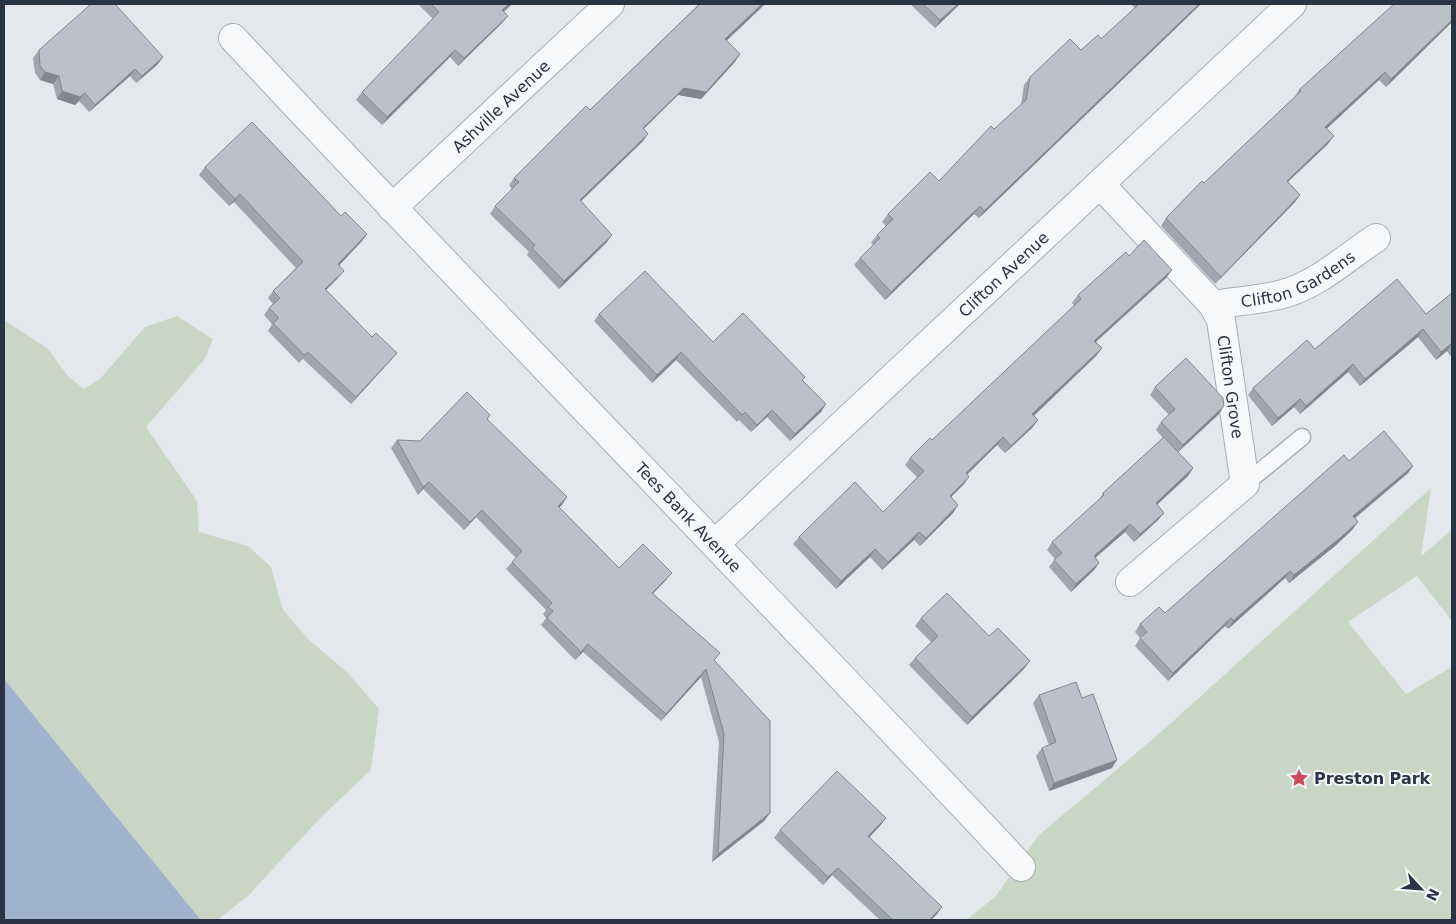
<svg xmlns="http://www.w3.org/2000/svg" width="1456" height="924" font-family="'DejaVu Sans',sans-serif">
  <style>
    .green { fill: #c9d6c5 }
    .water { fill: #9fb4cc }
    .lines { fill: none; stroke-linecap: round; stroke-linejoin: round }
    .lane-casing { stroke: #a9aeb7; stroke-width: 19 }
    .street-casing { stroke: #a9aeb7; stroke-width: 30 }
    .lane { stroke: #f7f8fa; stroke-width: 16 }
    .street { stroke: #f7f8fa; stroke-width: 28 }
    .wall { fill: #a1a5ae }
    .shaded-wall { fill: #83868d }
    .building { fill: #bbc0ca; stroke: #83868d }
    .labels { text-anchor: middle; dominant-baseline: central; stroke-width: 4; stroke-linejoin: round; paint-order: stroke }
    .street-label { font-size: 16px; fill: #2b3445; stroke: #f4f6f9 }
    .poi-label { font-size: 16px; font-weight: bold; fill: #2b3445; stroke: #f4f6f9; text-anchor: start }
  </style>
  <rect width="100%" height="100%" fill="#e4e7ec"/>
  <g class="green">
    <polygon points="177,316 213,339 204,360 146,427 197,501 199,532 248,546 271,567 283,610 309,640 347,672 379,709 371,770 323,815 248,896 217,920 201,920 4,679 4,320 47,348 68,376 84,389 100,379 145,327"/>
    <polygon points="1431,488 1421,556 1452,530 1452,621 1417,576 1348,622 1406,694 1452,667 1452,920 966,920 996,896 1038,836 1160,733"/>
  </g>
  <polygon class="water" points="4,679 201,920 4,920"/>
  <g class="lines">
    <g class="lane-casing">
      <polyline id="lane" points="1245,484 1302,437"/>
    </g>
    <g class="street-casing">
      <g id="street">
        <path id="s1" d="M 233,38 C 493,317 761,589 1021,867"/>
        <path id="s2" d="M 1100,184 L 1213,305 L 1221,320 L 1245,484 L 1130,582"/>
        <path id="s3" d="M 392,208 L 610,4"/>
        <path id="s4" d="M 1213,305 C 1236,301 1261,300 1283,294 C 1317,285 1347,257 1376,238"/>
        <path id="s5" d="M 715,544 L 1292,4"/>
      </g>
    </g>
    <use href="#lane" class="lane"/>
    <use href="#street" class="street"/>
  </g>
  <g class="wall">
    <polygon points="418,4 512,4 504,12 502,23 458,66 450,57 382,125 356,100 362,92 433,19"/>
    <polygon points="697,4 765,4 726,41 735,62 701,99 678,95 644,129 643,141 581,201 607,242 559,289 527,255 529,252 490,214 495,206 512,189 509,185 514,178 590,110 698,5"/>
    <polygon points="910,4 960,4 935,28"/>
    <polygon points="1133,4 1201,4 979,218 974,214 885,300 854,265 860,258 873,245 871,243 877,235 886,226 882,222 888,214 939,181 1021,105 1024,85 1030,77 1101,39 1135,8 1132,5"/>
    <polygon points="1452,4 1452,22 1386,87 1379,80 1327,128 1328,144 1288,182 1300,195 1295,202 1215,284 1161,226 1166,218 1204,183 1294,98 1299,90"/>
    <polygon points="39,50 163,57 157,65 136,83 130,76 89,112 79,101 75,105 57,99 53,84 40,80 35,73 33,58"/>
    <polygon points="205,167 341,216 367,234 362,241 339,265 338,278 326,290 372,337 397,353 391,360 351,404 303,359 299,363 268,331 272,324 264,315 269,308 273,304 268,298 273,291 296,268 234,202 229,206 199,175"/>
    <polygon points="1129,256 1172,270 1166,278 1096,342 1102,348 1096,356 1034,416 1038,420 1032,428 1005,453 997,445 967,475 964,484 951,497 958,505 953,513 920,546 914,540 882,570 870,557 836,589 793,544 799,537 883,512 917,477 905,465 910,458 932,440 1075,306 1072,303 1078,295"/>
    <polygon points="1452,293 1452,358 1447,351 1436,360 1418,337 1360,386 1348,372 1300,414 1294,407 1272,426 1248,395 1253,388 1315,349 1426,314"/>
    <polygon points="599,314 713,342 803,380 821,412 790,441 767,417 751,432 739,420 737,422 676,360 652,383 594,321"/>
    <polygon points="1155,387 1219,414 1178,452 1193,468 1188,476 1157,505 1164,513 1158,520 1134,542 1125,532 1095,558 1099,563 1094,570 1071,592 1049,567 1055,559 1047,550 1052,542 1098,502 1103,493 1163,438 1156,430 1161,422 1169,415 1150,395"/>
    <polygon points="490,415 487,419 562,505 559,507 619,568 666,580 653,594 715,660 770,813 764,821 712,862 719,742 701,677 661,721 583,652 575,660 541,625 546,618 543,614 546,610 506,569 512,562 516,558 476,517 464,530 423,489 418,495 391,448 397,440 420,441"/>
    <polygon points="1349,461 1413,466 1408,473 1355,518 1358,522 1352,530 1335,546 1289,583 1285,578 1228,629 1225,626 1168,681 1135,646 1140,638 1135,632 1140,624 1165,613"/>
    <polygon points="921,618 989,636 1024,669 967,725 909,665 915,658 931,642 915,626"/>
    <polygon points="1039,695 1082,698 1112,768 1049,791 1036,756 1042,748 1049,745 1033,703"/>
    <polygon points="880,826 869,837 942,907 937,914 931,920 880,920 832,875 823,885 774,838 780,830"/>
  </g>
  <g class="shaded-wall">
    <polygon points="509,4 512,4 497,18 502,10"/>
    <polygon points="762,4 765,4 720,47 725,39"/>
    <polygon points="958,4 960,4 935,28 940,20"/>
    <polygon points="1199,4 1201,4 979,218 984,211"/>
    <polygon points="508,16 502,23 458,66 464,58"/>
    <polygon points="1452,20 1452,22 1386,87 1391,79"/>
    <polygon points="455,50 450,57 382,125 387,117"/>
    <polygon points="740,54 735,62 701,99 678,95 637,135 643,128 684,88"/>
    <polygon points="163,57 157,65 136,83 142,76"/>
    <polygon points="135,69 130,76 89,112 95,105"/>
    <polygon points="45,72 59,76 53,84 40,80"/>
    <polygon points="1385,72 1379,80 1320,135 1325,127"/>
    <polygon points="62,91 85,93 79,101 75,105 57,99"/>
    <polygon points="648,134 643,141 575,207 580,200"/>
    <polygon points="1334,136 1328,144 1281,188 1287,181"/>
    <polygon points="240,194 234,202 229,206 235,199"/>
    <polygon points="1300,195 1295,202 1215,284 1221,277"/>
    <polygon points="980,206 974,214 885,300 891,292"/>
    <polygon points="367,234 362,241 333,272 338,264"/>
    <polygon points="612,235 607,242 559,289 564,281"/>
    <polygon points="1172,270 1166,278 1089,348 1094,341"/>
    <polygon points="344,271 338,278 319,297 325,289"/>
    <polygon points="1423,329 1418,337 1360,386 1365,379"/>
    <polygon points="1452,343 1447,351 1436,360 1441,352"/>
    <polygon points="1102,348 1096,356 1027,422 1032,414"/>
    <polygon points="681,352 676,360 652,383 657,375"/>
    <polygon points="397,353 391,360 351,404 356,397"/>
    <polygon points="1353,364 1348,372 1300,414 1306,406"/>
    <polygon points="1300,399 1294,407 1272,426 1278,418"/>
    <polygon points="826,404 821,412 790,441 795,434"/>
    <polygon points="1224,406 1219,414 1177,453 1183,445"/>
    <polygon points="772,410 767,417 751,432 757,425"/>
    <polygon points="1038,420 1032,428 1005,453 1011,446"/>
    <polygon points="1003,437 997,445 960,481 966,473"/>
    <polygon points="1413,466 1408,473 1348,524 1353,516"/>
    <polygon points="1193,468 1188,476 1150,511 1156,503"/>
    <polygon points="969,477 964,484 944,504 950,496"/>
    <polygon points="429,482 423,489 418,495 423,487"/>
    <polygon points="567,497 562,505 552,514 558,506"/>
    <polygon points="958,505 953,513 920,546 926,538"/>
    <polygon points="482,510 476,517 464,530 470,522"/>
    <polygon points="1164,513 1158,520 1134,542 1140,534"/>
    <polygon points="1358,522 1352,530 1335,546 1289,583 1294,575"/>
    <polygon points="1130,524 1125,532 1088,564 1094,556"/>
    <polygon points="919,532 914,540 882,570 888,562"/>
    <polygon points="875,549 870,557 836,589 841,581"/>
    <polygon points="1099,563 1094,570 1071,592 1076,584"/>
    <polygon points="1290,571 1285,578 1228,629 1233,621"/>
    <polygon points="672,573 666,580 646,600 652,593"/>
    <polygon points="1231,618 1225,626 1168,681 1173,673"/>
    <polygon points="588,644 583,652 575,660 581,652"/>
    <polygon points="1030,661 1024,669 967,725 972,717"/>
    <polygon points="706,669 701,677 661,721 666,714"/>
    <polygon points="1117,760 1112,768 1049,791 1054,783"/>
    <polygon points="770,813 764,821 712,862 718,854"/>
    <polygon points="886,818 880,826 863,844 868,836"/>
    <polygon points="838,868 832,875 823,885 828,877"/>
    <polygon points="942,907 937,914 931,920 929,920"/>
  </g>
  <g class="building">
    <polygon points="91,4 115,4 163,57 142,76 135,69 95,105 85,93 80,97 62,91 59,76 45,72 40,66 39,50"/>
    <polygon points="431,4 509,4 502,10 508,16 464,58 455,50 387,117 362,92 439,12"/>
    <polygon points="700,4 762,4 725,39 740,54 706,92 684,88 643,128 648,134 580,200 612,235 564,281 532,248 535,245 495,206 519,182 514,178 586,106 590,110"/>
    <polygon points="923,4 958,4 940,20"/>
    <polygon points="1139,4 1199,4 984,211 980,206 891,292 860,258 880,238 877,235 893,219 888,214 930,172 939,181 991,126 994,129 1026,100 1030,77 1070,39 1081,50 1098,35 1101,39"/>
    <polygon points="1394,4 1452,4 1452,20 1391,79 1385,72 1325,127 1334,136 1287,181 1300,195 1221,277 1166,218 1202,181 1204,183 1301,91 1299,90"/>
    <polygon points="252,122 341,216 345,212 367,234 338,264 344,271 325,289 372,337 376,333 397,353 356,397 308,352 304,355 273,323 279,318 269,308 280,298 273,291 303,262 240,194 235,199 205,167"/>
    <polygon points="1144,240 1172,270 1094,341 1102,348 1032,414 1038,420 1011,446 1003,437 966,473 969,477 950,496 958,505 926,538 919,532 888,562 875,549 841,581 799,537 855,482 883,512 924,471 910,458 930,438 932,440 1081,299 1078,295 1126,252 1129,256"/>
    <polygon points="645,271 713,342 743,313 805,377 802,380 826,404 795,434 772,410 757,425 745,412 742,415 681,352 657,375 599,314"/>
    <polygon points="1397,279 1426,314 1452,293 1452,343 1441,352 1423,329 1365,379 1353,364 1306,406 1300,399 1278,418 1253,388 1307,340 1315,349"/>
    <polygon points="1186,358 1223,398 1224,406 1183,445 1161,422 1175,409 1155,387"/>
    <polygon points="467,392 490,415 487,419 567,497 558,506 619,568 643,544 672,573 652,593 720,653 714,660 770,721 770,813 718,854 724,734 706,669 666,714 588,644 581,652 547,618 553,611 548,607 552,603 512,562 522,551 482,510 470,522 429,482 423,487 397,440 420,441"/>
    <polygon points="1384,431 1413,466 1353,516 1358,522 1340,538 1294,575 1290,571 1233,621 1231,618 1173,673 1140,638 1147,632 1140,624 1159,607 1165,613 1344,455 1349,461"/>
    <polygon points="1164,437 1193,468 1156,503 1164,513 1140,534 1130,524 1094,556 1099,563 1076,584 1054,560 1062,553 1052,542 1104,495 1103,493"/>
    <polygon points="947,593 989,636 998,628 1030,661 972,717 915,658 938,636 921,618"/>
    <polygon points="1076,682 1082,698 1093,694 1117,760 1054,783 1042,748 1056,742 1039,695"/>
    <polygon points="837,771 886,818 868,836 942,907 929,920 893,920 838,868 828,877 780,830"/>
  </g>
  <defs>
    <g id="sight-bare" transform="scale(1.5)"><path d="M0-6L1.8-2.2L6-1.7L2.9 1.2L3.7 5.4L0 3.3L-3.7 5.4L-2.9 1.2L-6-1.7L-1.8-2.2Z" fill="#d1495b" stroke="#f4f6f9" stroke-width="2.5" paint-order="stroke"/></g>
  </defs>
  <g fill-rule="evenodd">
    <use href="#sight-bare" x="1299" y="778"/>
  </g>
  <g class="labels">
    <g class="street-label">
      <text stroke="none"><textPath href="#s3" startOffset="149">Ashville Avenue</textPath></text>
      <text stroke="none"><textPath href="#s5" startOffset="395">Clifton Avenue</textPath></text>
      <text stroke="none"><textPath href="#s4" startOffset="90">Clifton Gardens</textPath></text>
      <text stroke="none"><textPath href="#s2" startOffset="250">Clifton Grove</textPath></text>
      <text stroke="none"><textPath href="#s1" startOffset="661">Tees Bank Avenue</textPath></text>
    </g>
    <g class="poi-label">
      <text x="1314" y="778">Preston Park</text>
    </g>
  </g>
  <rect width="1456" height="924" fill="none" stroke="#2b3445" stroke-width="10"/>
  <g transform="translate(1421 889) rotate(116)" stroke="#f4f6f9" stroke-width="4" paint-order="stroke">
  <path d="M0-4L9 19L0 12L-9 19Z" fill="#2b3445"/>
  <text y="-8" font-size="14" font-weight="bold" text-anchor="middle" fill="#2b3445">N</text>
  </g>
</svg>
